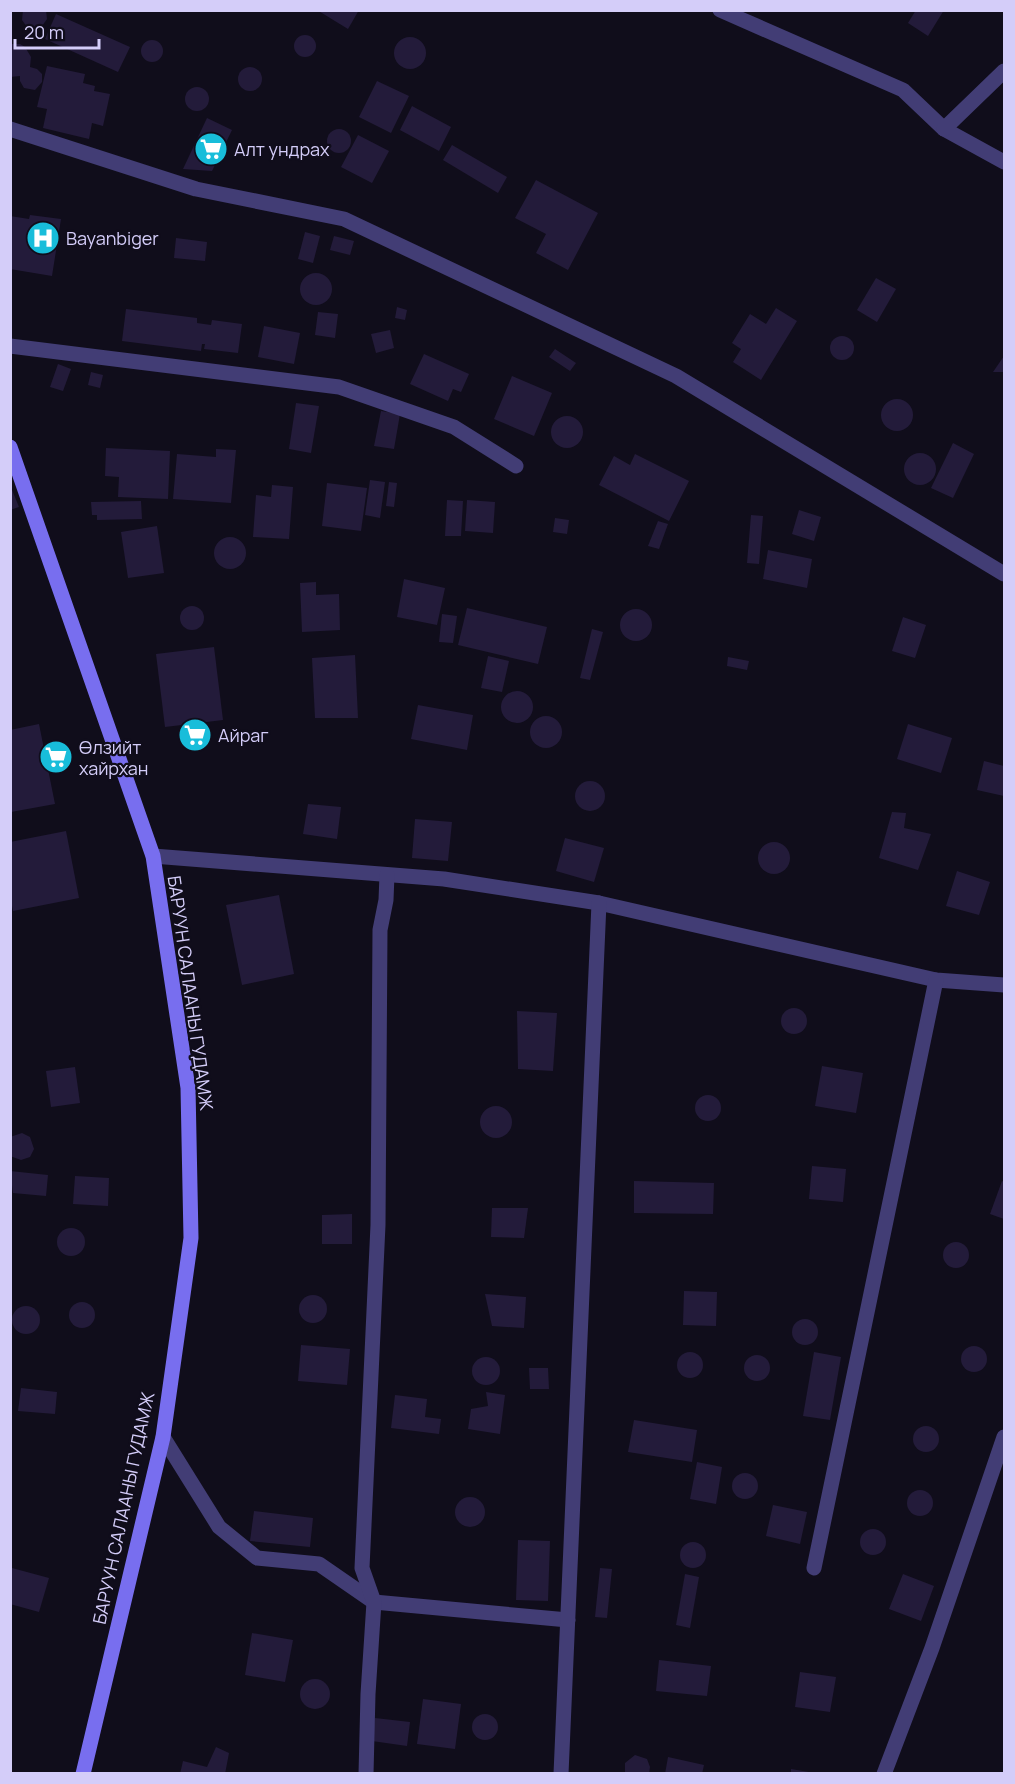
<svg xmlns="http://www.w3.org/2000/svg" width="1015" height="1784" font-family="Manrope,sans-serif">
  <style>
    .building { fill: #231b3a }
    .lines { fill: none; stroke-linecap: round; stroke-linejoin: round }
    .minor { stroke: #423d75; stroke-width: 15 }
    .secondary { stroke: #786eef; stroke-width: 15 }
    .labels { text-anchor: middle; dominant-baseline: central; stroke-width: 4.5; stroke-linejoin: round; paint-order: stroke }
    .poi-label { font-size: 18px; fill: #d4cdf9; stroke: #100d1b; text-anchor: start }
    .street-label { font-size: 18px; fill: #d4cdf9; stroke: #100d1b }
  </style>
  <rect width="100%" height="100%" fill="#100d1b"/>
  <g class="building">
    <polygon points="46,10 47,19 40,29 31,29 27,27 22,20 23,10"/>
    <polygon points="317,10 359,10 348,29"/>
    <polygon points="916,10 944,10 928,36 908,23"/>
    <polygon points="56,14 130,47 118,72 45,39"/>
    <circle cx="305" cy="46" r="11"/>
    <circle cx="410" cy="53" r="16"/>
    <circle cx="152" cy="51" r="11"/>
    <polygon points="10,44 20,44 25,47 31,57 30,67 37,69 42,74 42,82 35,90 24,88 20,81 20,76 10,77"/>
    <polygon points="47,66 85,74 83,83 95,86 94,91 110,94 103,126 92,123 89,139 43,128 47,109 37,107"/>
    <circle cx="250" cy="79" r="12"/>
    <polygon points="377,81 409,96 391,133 359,117"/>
    <circle cx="197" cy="99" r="12"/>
    <polygon points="412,106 451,127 439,151 400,130"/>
    <polygon points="207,118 232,130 212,171 183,169"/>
    <circle cx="339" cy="141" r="12"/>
    <polygon points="358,135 389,151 372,183 341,167"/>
    <polygon points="452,145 507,177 498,193 443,160"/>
    <polygon points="536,180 598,213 568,270 536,253 546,234 515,218"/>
    <polygon points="30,215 61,219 52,276 10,269 10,216 29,219"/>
    <polygon points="305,232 320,236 313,263 298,259"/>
    <polygon points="334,236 354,241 350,255 330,250"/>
    <polygon points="176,238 207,242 205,261 174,258"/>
    <circle cx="316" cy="289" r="16"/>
    <polygon points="876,278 896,289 877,322 857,310"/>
    <polygon points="397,307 407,310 405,320 395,318"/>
    <polygon points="776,308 797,321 761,380 733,362 741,349 732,343 750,314 766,324"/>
    <polygon points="126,309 197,318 197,323 211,325 212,320 242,324 238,353 204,349 205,344 202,344 201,351 122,341"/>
    <polygon points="318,312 338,314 335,338 315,335"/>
    <polygon points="264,326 300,333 294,364 258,357"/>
    <polygon points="390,330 394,348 376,353 371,334"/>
    <circle cx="842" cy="348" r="12"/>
    <polygon points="555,349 576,363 570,371 549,357"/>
    <polygon points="424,354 469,374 461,392 453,389 448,401 410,384"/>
    <polygon points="1004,356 1004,372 993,372"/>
    <polygon points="58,364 71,369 63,391 50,387"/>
    <polygon points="91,372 103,375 100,388 88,385"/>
    <polygon points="512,376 552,393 534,436 494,419"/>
    <circle cx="897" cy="415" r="16"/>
    <polygon points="296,403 319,406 311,453 289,449"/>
    <polygon points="381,411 400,414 394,449 374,446"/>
    <circle cx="567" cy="432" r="16"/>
    <polygon points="953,443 974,454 953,498 931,488"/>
    <polygon points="106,448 170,451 168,499 118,497 119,477 105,476"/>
    <polygon points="216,449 236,450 231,503 173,499 177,454 216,457"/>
    <circle cx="920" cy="469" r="16"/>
    <polygon points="635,454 689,481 669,521 599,485 614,456 630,465"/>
    <polygon points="370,480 385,482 380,518 365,515"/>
    <polygon points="389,482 397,483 394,507 386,506"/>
    <polygon points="327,483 367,488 361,531 322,526"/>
    <polygon points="10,485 19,507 10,510"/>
    <polygon points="272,485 293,487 289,539 253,537 256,495 271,497"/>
    <polygon points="447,500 463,501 461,536 445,536"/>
    <polygon points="467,500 495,502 493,533 465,531"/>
    <polygon points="141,501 142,519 97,520 97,515 92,515 91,502"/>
    <polygon points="799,510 821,517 814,541 792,534"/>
    <polygon points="751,515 763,516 759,564 747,563"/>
    <polygon points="555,518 569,520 567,534 553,532"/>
    <polygon points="658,521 668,524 659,549 648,546"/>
    <polygon points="157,526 164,573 128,578 121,532"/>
    <circle cx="230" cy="553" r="16"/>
    <polygon points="768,550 812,559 807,588 763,579"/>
    <polygon points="404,579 445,588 437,625 397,617"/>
    <polygon points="316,582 316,595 339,594 340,630 302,632 300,583"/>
    <circle cx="192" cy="618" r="12"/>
    <polygon points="467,608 547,627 538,664 458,645"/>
    <circle cx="636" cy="625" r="16"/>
    <polygon points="442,614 457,616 453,643 439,642"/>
    <polygon points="903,617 926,625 915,658 892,651"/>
    <polygon points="592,629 603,632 590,680 580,678"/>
    <polygon points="214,647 223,720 165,727 156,654"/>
    <polygon points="355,655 358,718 315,718 312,658"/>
    <polygon points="488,656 509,661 502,692 481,688"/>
    <polygon points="728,657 749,661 747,670 727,666"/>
    <circle cx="517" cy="707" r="16"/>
    <polygon points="418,705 473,715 467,750 411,739"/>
    <circle cx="546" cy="732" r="16"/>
    <polygon points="39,724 55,804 11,812 10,730"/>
    <polygon points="908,724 952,738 941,773 897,759"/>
    <polygon points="984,761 1004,766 1004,796 977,790"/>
    <circle cx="590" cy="796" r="15"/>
    <polygon points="308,804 341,807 337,839 303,834"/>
    <polygon points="892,812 906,813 904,828 931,834 918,870 879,858"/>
    <polygon points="415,819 452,822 448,861 412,858"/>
    <polygon points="66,831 79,898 13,911 10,896 10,842"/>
    <polygon points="565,838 604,848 594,882 556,871"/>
    <circle cx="774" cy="858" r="16"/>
    <polygon points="957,871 990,882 979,915 946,906"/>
    <polygon points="279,895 294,974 242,985 226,905"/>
    <circle cx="794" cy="1021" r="13"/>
    <polygon points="517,1011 557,1013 553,1071 518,1069"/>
    <polygon points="822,1066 863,1073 856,1113 815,1106"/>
    <polygon points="75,1067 80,1103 51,1107 46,1071"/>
    <circle cx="708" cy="1108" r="13"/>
    <circle cx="496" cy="1122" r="16"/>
    <polygon points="22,1133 30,1137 34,1149 30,1157 21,1160 10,1156 10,1137"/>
    <polygon points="812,1166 846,1169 843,1202 809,1199"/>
    <polygon points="10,1171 48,1175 46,1196 13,1193"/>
    <polygon points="75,1176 109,1178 108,1206 73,1204"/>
    <polygon points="634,1181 714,1183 713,1214 634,1213"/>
    <polygon points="1002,1181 1004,1182 1004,1219 990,1214"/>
    <polygon points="492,1208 528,1208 524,1238 491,1237"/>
    <polygon points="352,1214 352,1244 322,1244 322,1215"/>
    <circle cx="71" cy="1242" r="14"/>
    <circle cx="956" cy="1255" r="13"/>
    <polygon points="684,1291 717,1292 716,1326 683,1325"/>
    <polygon points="485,1294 526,1297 524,1328 492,1326"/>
    <circle cx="313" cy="1309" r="14"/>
    <circle cx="82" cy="1315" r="13"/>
    <circle cx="26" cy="1320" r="14"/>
    <circle cx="805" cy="1332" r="13"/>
    <polygon points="301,1345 350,1349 347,1385 298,1381"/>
    <circle cx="974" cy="1359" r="13"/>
    <circle cx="690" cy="1365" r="13"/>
    <polygon points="814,1352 841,1357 830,1420 803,1416"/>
    <circle cx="757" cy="1368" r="13"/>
    <circle cx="486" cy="1371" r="14"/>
    <polygon points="529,1368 548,1368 549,1389 530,1389"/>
    <polygon points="21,1388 57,1392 55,1414 18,1411"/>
    <polygon points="486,1392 505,1395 500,1434 468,1429 471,1409 488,1406"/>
    <polygon points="395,1395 427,1399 425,1417 441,1419 439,1434 391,1428"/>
    <polygon points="634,1420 697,1430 692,1462 628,1452"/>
    <circle cx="926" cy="1439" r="13"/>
    <polygon points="697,1462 722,1467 716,1504 690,1499"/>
    <circle cx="745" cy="1486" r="13"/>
    <circle cx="920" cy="1503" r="13"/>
    <circle cx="470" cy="1512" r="15"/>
    <polygon points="773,1505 807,1512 800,1544 766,1536"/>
    <polygon points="254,1511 313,1518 310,1547 250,1541"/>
    <circle cx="873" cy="1542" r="13"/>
    <polygon points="518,1540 550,1541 548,1601 516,1600"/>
    <circle cx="693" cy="1555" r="13"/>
    <polygon points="12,1568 49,1578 39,1612 10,1604 10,1574"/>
    <polygon points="600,1568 612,1569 607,1618 595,1617"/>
    <polygon points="685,1574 699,1577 690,1628 676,1625"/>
    <polygon points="903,1574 934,1586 921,1621 889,1609"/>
    <polygon points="252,1633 293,1640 285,1682 245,1675"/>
    <polygon points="659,1660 711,1666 707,1696 656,1691"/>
    <polygon points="800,1672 836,1677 830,1712 795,1707"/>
    <circle cx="315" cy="1694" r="15"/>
    <polygon points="423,1699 461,1704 455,1749 417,1744"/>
    <circle cx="485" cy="1727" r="13"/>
    <polygon points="375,1718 410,1722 407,1746 372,1741"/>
    <polygon points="216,1747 229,1753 225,1774 180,1774 183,1761 207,1767"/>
    <polygon points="635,1755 647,1759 650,1767 649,1774 625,1774 625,1763"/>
    <polygon points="668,1757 704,1765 702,1774 665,1774"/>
    <polygon points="791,1769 809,1772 809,1774 791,1774"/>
  </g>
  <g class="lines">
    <g class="minor">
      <polyline points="720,10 903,90 944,129 1004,162"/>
      <polyline points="10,129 196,189 344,219 676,376 1004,574"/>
      <polyline points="944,129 1004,71"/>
      <polyline points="10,346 339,387 454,427 516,466"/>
      <polyline points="153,856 444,879 599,903 936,980 1004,985"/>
      <polyline points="163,1437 219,1527 257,1558 319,1564 374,1602 568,1620"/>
      <polyline points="814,1568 936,980"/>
      <polyline points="366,1774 368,1694 374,1602 362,1568 378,1225 380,930 386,900 387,875"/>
      <polyline points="561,1774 599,903"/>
      <polyline points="884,1774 932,1648 1004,1437"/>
    </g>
    <polyline class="secondary" points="10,447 153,856 188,1088 191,1238 163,1437 83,1774"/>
  </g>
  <defs>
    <g id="supermarket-disc" transform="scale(1.725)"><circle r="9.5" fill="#18bdda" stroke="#100d1b"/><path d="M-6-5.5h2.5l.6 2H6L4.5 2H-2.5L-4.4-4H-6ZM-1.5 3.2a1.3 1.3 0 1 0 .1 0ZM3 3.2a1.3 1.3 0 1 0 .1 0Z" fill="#fff"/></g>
    <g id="hospital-disc" transform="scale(1.725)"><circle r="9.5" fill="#18bdda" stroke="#100d1b"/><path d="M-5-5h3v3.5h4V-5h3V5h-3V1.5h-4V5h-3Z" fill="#fff"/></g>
  </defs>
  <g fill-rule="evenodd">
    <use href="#supermarket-disc" x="211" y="149"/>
    <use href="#hospital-disc" x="43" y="238"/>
    <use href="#supermarket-disc" x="195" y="735"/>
    <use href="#supermarket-disc" x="56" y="757"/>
  </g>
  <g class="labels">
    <g class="poi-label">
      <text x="234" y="149">Алт ундрах</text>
      <text x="66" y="238">Bayanbiger</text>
      <text x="218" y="735">Айраг</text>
      <text x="79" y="747">Өлзийт<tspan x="79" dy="21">хайрхан</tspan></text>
    </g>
    <g class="street-label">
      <text transform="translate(191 993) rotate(82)">БАРУУН САЛААНЫ ГУДАМЖ</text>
      <text transform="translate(123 1508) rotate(-78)">БАРУУН САЛААНЫ ГУДАМЖ</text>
    </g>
  </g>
  <rect width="1015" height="1784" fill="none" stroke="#d4cdf9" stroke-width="24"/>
  <path d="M15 39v9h84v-9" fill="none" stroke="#d4cdf9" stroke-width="3"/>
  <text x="24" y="39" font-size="18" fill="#d4cdf9" stroke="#100d1b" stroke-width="4.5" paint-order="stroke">20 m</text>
</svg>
